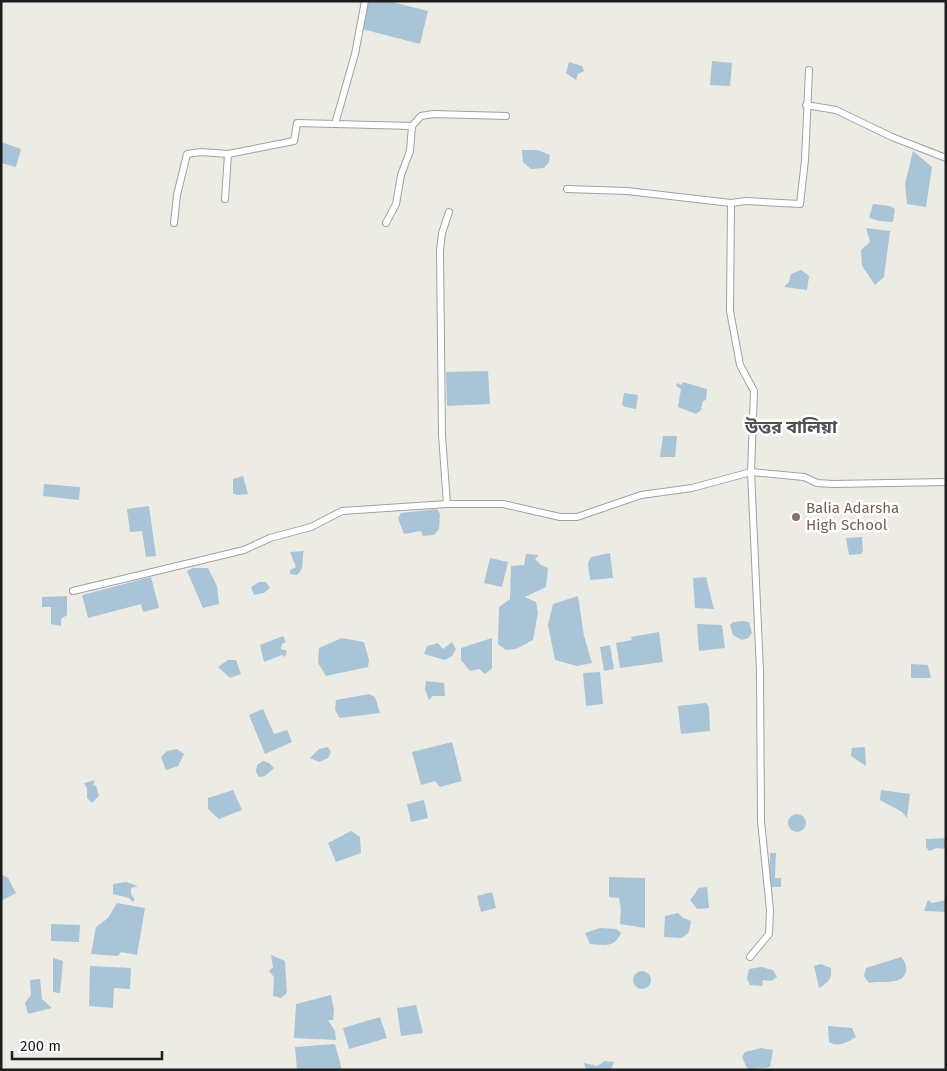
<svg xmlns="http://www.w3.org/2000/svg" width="947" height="1071" font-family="'Fira Sans','Noto Sans Bengali',sans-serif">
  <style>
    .water { fill: #a9c3d7 }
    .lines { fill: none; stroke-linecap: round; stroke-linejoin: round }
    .minor-casing { stroke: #a1a1a1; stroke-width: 8 }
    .minor { stroke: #fff; stroke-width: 6 }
    .education-dot { fill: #8d6e63; stroke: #fff; stroke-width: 2 }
    .labels { text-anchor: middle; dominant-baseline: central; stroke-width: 5; stroke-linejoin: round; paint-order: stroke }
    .education-label { font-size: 15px; fill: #785e54; stroke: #fff; text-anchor: start }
    .quarter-label { font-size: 18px; font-weight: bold; fill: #505050; stroke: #fff }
  </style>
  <rect width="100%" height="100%" fill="#edece4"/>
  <g class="water">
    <polygon points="369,1 388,1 428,11 420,44 362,29"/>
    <polygon points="712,61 732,63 730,86 710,85"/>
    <polygon points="569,62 582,66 584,71 578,74 576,80 566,73"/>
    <polygon points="1,142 21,149 16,167 1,163"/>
    <polygon points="522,150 538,150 550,155 549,162 544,168 531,169 523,162"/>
    <polygon points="913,151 932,167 926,207 907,204 905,184"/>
    <polygon points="873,204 890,206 895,209 893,222 880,221 869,218"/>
    <polygon points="866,228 890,231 884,277 875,285 862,266 861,250 870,242"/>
    <polygon points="801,270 809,276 807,290 784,287 789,282 791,274"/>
    <polygon points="488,371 490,404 447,406 446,372"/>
    <polygon points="683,382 707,389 706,400 703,401 701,410 696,414 678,407 681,389 676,386 677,383 681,385"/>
    <polygon points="624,393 638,395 636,409 625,407 622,405"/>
    <polygon points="663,436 677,436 675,457 660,457"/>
    <polygon points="243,476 248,494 237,495 233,493 233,479"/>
    <polygon points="44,484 80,487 79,500 43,496"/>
    <polygon points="149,506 156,556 146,557 142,531 130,532 127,509"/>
    <polygon points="437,509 440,514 439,529 434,535 423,536 421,531 404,534 398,518 401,513"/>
    <polygon points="862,537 863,551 861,554 849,555 846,538"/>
    <path d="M 304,551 C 301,561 306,567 297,575 L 290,574 L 290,570 L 296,567 L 290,552 Z"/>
    <polygon points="610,553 613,578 590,580 588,563 591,557"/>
    <polygon points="526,554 539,555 535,559 541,565 548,568 546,587 525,597 536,602 538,613 533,640 516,649 506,650 498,644 499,607 510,599 511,566 524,565"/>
    <polygon points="490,558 508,562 502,587 484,583"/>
    <polygon points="193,568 208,568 217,586 219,604 203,608 187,571"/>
    <polygon points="151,577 159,608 143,612 141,604 88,618 82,595"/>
    <polygon points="706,577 714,609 695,608 693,578"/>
    <polygon points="259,582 266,582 270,588 264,593 254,595 251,587"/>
    <polygon points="67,596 67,615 61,619 61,626 51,624 51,607 42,607 42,597"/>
    <polygon points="578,596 584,636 592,663 577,666 555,660 548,625 553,604"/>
    <polygon points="742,621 749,622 752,633 748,638 742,640 733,635 730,625 733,622"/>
    <polygon points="697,624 722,625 725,648 699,651"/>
    <polygon points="659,632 663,662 620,668 616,643 632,640 631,637"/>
    <polygon points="283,636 286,642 282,644 281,649 287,651 285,657 282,655 264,662 260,645"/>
    <polygon points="342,638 364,642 369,660 368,667 326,676 318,663 319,648"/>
    <polygon points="492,638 492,668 485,674 479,669 470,671 461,660 461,648"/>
    <polygon points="452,642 456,649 452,656 445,660 424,654 427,646 438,643 443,649"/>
    <polygon points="610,645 614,669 604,671 600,647"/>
    <polygon points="228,660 236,660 241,674 230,678 218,667"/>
    <polygon points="911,664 928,665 931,678 911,678"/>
    <polygon points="600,672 603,704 586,706 583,673"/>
    <polygon points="426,681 444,683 445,696 433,696 429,700 425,689"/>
    <polygon points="369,694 375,697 380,713 340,718 335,710 336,700"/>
    <polygon points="706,703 709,707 710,731 681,734 678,706"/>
    <polygon points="263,709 274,734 287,730 292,742 265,754 249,715"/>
    <polygon points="452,742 462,781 440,787 435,781 421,785 412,752"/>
    <polygon points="328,747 331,752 328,758 319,762 310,758 319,749"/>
    <polygon points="865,747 866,766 851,756 852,748"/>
    <polygon points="177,749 184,754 178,766 166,770 161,757 167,751"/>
    <polygon points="263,761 269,763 274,768 265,776 259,777 256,772 257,765"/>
    <polygon points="95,780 93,786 96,785 99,796 92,803 87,798 87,789 84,783"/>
    <polygon points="233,790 242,810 219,819 208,809 208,798"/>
    <polygon points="881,790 910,794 907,818 902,812 880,800"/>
    <polygon points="424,800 428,818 411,822 407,804"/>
    <circle cx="797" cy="823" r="9"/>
    <polygon points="351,831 360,837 361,853 336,862 328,843"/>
    <polygon points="946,838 946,849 937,848 929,851 926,847 926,839"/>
    <polygon points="770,853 776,853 775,878 781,878 781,887 769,887"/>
    <polygon points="1,874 8,878 16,893 1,901"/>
    <polygon points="609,877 645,878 645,928 620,924 621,909 619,898 609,897"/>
    <polygon points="126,882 138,886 131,888 131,894 135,900 133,902 129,898 113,894 113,884"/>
    <polygon points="707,887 709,908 697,909 690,900 699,888"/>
    <polygon points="492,892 496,908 481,912 477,896"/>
    <polygon points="928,900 932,903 946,900 946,912 924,911"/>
    <polygon points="117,903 145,908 137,955 121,952 118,956 91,954 96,927 108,918"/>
    <polygon points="678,913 683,918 691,921 689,932 682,938 664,937 665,916"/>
    <polygon points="51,924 80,925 79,942 51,941"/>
    <path d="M 600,928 L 616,929 L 621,933 C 615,948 604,945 590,944 L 585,933 Z"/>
    <polygon points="271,955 285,961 287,993 281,998 273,996 274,977 269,971 273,967"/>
    <path d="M 901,957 C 905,961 907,966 906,972 C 902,986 880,980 869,983 L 864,976 L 866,968 Z"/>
    <polygon points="53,958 63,961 60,993 53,992"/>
    <path d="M 821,964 L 831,968 C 832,980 828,982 819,988 L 814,966 Z"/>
    <polygon points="90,966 131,968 130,989 114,988 113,1008 89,1006"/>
    <polygon points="761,967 773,970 777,977 771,981 763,980 762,986 750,985 747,979 749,969"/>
    <circle cx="642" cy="980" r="9"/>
    <polygon points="40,979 42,999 52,1008 28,1014 25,1003 31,995 30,980"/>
    <polygon points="331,995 334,1010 333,1020 328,1020 335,1031 336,1040 294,1038 296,1004"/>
    <polygon points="416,1005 423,1033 401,1036 397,1008"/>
    <polygon points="380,1017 387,1038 349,1049 343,1028"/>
    <path d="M 828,1026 L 852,1028 L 856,1037 C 847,1042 839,1048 829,1042 Z"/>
    <polygon points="335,1044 342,1070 297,1070 295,1047"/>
    <polygon points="761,1048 773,1050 770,1067 748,1070 742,1057 745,1052"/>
    <polygon points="605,1061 614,1062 611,1070 586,1070 584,1063 597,1066"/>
  </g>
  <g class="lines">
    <g class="minor-casing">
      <g id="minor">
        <polyline points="806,105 836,110 892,137 946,158"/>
        <polyline points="335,124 355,54 365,1"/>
        <polyline points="567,189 627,191 731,203 746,201 800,204 805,160 809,70"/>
        <polyline points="225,199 228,154"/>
        <polyline points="731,203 730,311 740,365 754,391 751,472 760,671 761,821 770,910 769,934 750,957"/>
        <polyline points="174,223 177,195 187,154 201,152 228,154 294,141 297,123 412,126"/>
        <polyline points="386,223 396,204 401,175 410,151 412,126 421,116 433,114 506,116"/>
        <polyline points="447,504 442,435 440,251 442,233 449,212"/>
        <polyline points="73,591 244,550 270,538 311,527 342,511 447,504 503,504 560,517 577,517 641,495 692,488 751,472 804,477 817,483 833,484 946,482"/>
      </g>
    </g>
    <use href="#minor" class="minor"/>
  </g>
  <circle class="education-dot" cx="796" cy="517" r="5"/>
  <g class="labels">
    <g class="education-label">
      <text x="806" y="508">Balia Adarsha<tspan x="806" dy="17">High School</tspan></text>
    </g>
    <g class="quarter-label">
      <text x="791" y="427">উত্তর বালিয়া</text>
    </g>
  </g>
  <rect width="947" height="1071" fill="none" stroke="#1d1d1d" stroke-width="5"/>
  <path d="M12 1051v8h150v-8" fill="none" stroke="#1d1d1d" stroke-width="2.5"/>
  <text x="20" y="1051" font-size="15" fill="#1d1d1d" stroke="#ffffff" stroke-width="4" paint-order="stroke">200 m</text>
</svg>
